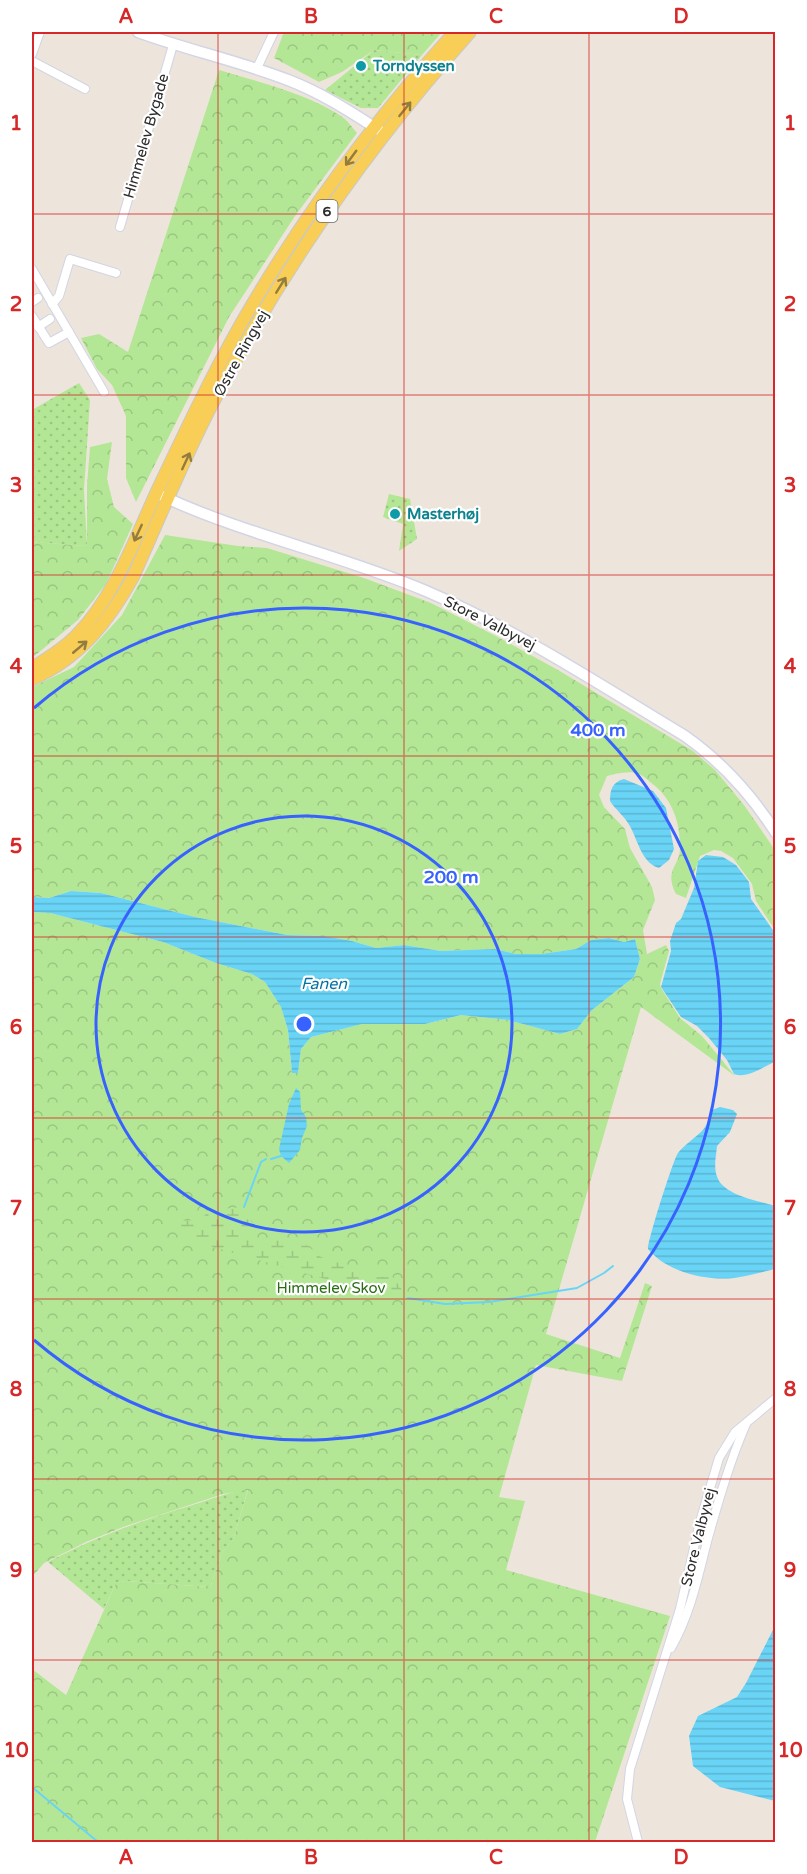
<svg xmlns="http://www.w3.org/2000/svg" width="807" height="1874" font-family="'Varela Round',sans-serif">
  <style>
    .grass { fill: url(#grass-dots) }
    .forest { fill: url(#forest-crowns) }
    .wetland { fill: url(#wetland-marsh) }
    .water { fill: url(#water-rules) }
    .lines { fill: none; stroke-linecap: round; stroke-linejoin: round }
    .stream { stroke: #69d4f6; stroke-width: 2 }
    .minor-casing { stroke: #d1d5e4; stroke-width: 10 }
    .tertiary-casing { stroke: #d1d5e4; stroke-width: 13 }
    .primary-casing { stroke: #c8c8c8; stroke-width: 14 }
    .minor { stroke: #fff; stroke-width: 8 }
    .tertiary { stroke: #fff; stroke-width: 10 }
    .primary { stroke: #f9ce56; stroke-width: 12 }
    .oneway { stroke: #927c40 }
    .grid { fill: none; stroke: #d62828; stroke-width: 1.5; stroke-opacity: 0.55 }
    .ring { fill: none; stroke: #3762ff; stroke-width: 3 }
    .culture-dot { fill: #0f9aa8; stroke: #fff; stroke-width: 2 }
    .labels { text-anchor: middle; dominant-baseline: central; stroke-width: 4.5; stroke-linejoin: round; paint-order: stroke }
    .shield { fill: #fff; stroke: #6b6b6b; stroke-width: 1.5 }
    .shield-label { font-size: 14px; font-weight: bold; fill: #2b2b2b }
    .culture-label { font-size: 15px; font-weight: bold; fill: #0d838f; stroke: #fff; text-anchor: start }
    .street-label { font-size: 15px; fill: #2b2b2b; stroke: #fff }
    .park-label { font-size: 15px; fill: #2a6d16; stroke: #fff }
    .water-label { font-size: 16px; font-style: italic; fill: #0572a4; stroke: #fff }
    .centre { fill: #3762ff; stroke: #fff; stroke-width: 3 }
    .ring-label { font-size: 18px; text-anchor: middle; font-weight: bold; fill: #3762ff; stroke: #fff; stroke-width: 4.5; stroke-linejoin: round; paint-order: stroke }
    .neatline { fill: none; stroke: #d62828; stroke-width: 2 }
    .grid-label { font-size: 20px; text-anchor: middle; font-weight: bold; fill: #d62828 }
  </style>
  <defs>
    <pattern id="grass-dots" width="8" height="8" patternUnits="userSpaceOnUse" patternTransform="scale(1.5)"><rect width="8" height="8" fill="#b3e795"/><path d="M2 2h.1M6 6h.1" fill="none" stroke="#9ac681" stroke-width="1.8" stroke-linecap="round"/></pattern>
    <pattern id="forest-crowns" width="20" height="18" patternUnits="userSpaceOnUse" patternTransform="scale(1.5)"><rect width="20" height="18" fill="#b3e795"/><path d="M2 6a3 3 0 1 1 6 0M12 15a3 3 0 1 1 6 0" fill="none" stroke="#9ac681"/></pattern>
    <pattern id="wetland-marsh" width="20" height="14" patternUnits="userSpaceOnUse" patternTransform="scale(1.5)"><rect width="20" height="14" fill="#b3e795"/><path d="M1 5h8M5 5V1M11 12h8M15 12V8" fill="none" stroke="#9ac681"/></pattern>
    <pattern id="water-rules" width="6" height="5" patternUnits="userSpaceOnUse" patternTransform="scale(1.5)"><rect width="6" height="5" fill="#69d4f6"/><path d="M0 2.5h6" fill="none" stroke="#5bb6d3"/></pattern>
  </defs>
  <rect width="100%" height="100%" fill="#ede5dc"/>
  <g class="grass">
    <polygon points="374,50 422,55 378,108 361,108 325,90"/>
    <polygon points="79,383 90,400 84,490 87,546 32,542 32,410"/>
    <polygon points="389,494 410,499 417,539 399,551 403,524 383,517"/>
    <path d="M 248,1489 L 233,1540 L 223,1551 L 210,1587 L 125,1581 L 116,1583 L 104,1609 L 48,1562 C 97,1536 146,1519 199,1503 C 216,1497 231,1492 248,1489 Z"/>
  </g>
  <g class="forest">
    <polygon points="284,32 442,32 422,55 374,50 342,72 319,82 274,58"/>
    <path d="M 219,70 C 256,81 309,94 341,116 C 347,120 352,127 357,133 L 295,216 L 229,317 L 136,502 L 126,478 L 126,416 L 112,385 L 97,369 L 81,338 L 99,334 L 128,352 Z"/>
    <polygon points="112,442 107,479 114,507 133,524 106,584 78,620 32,658 32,542 87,546 87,485 90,447"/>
    <path d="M 165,535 L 238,546 L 267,548 L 364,578 L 431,603 L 496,636 L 558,670 L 693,751 L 715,770 L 744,805 L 775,850 L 775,930 L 756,901 L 752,884 L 733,858 L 721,851 L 714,850 L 700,856 L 686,898 L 676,894 C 663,868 681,867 680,846 C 680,820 671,797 650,782 C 647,779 642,775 639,774 C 629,770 616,774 607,776 L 599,795 L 604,807 L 625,829 L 630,848 L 652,887 L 655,900 L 643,930 L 647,954 L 666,945 L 669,951 L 660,984 L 661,988 L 680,1018 L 702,1036 L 735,1076 L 641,1007 L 546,1334 L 620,1358 L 645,1283 L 652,1286 L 622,1381 L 536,1365 L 499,1497 L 525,1501 L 506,1570 L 670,1616 L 595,1842 L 32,1842 L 32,1669 L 66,1695 L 116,1583 L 125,1581 L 210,1587 L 223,1551 L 233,1540 L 248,1490 L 223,1494 L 123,1527 L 86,1542 L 44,1563 L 32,1577 L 32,912 L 50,913 L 163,942 L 216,963 L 252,974 L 265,982 L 281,1007 L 288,1030 L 292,1073 L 298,1073 L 301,1049 L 311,1037 L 362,1024 L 425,1024 L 461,1015 L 508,1020 L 560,1034 L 577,1029 L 592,1010 L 634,977 L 640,959 L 635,939 L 624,942 L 609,938 L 591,940 L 576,949 L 541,954 L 516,954 L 495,949 L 441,951 L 404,945 L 376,948 L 352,941 L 324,936 L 287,935 L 195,917 L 101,893 L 71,891 L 49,898 L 32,897 L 32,687 L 74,667 L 122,615 Z"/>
  </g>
  <polygon class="wetland" points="244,1207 253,1224 253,1245 297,1237 321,1257 381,1277 392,1276 408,1298 402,1301 185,1239 174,1231 176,1221 201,1220 209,1210"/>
  <g class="water">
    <path d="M 624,779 L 653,791 L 666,808 L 674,849 L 669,860 L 659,868 C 640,862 638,838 628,823 C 623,815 615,809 610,801 C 610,790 612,782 624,779 Z"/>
    <path d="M 706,855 L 723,857 L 736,865 L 749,882 L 751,899 L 775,933 L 775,1062 C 762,1067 747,1079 734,1074 L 727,1060 L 709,1038 L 697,1026 L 681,1017 L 661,987 L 671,951 L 670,941 L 676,923 L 681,919 L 694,888 L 698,861 Z"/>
    <polygon points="71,891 101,893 195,917 287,935 324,936 352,941 376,948 404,945 441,951 495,949 516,954 541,954 576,949 591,940 609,938 624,942 635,939 640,959 634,977 592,1010 577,1029 560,1034 508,1020 461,1015 425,1024 362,1024 311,1037 301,1049 298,1073 292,1073 288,1030 281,1007 265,982 252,974 216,963 163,942 50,913 32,912 32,897 49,898"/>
    <polygon points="296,1088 300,1092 301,1110 306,1117 307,1126 302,1138 300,1150 289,1163 281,1156 279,1149 289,1104"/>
    <path d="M 720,1107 L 733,1110 L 737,1114 L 730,1132 L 717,1146 C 716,1157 713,1169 718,1179 C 726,1196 760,1201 775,1206 L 775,1269 C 762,1272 748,1276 734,1278 C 705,1281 667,1272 648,1249 C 647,1243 673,1160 678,1153 C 685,1144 694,1139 702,1131 C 707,1126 709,1117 712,1110 Z"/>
    <polygon points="775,1626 776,1801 775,1801 720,1787 693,1766 689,1736 698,1716 737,1697 746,1683"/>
  </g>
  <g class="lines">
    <g class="stream">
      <polyline points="271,1159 281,1156"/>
      <polyline points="244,1207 261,1162 266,1159"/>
      <polyline points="408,1298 445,1304 489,1302 577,1288 604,1273 613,1266"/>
      <polyline points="32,1787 98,1842"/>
    </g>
    <g class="minor-casing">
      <g id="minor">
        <polyline points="32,54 40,32"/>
        <polyline points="32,61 85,89"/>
        <polyline points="257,68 274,32"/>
        <polyline points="120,227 173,45"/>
        <polyline points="32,269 104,392"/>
        <polyline points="32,302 38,298"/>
        <polyline points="52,304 59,296 70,259 116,273"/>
        <polyline points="32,316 49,343 69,332"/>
        <polyline points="38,327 50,319"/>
        <path d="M 671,1648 C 691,1613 698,1576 708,1538 C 719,1499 730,1461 746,1424"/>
        <polyline points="638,1842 627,1799 630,1769 680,1609 700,1522 719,1458 735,1432 776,1398"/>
      </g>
    </g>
    <g class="tertiary-casing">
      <g id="tertiary">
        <path d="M 138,32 C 187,50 239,61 288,80 C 322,93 351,112 382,132"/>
        <path d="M 160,495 C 245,535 339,554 426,591 C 517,630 600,685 685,736 C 722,762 751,794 776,833"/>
      </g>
    </g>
    <g class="primary-casing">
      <g id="primary">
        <path d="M 32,668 C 47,659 63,649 76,636 C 116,595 135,538 159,487 C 185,432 211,377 241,324 C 301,219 374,121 455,32"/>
        <path d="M 32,679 C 79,659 109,621 133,577 C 158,521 182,463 210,408 C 280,272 368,146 470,32"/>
      </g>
    </g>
    <use href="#minor" class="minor"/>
    <use href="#tertiary" class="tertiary"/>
    <use href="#primary" class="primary"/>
  </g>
  <defs><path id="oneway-shaft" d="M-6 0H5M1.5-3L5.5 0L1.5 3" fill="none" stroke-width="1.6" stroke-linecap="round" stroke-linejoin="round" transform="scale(1.5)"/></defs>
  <g class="oneway">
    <use href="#oneway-shaft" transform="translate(405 109) rotate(-51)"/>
    <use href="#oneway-shaft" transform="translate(351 158) rotate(126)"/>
    <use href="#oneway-shaft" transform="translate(281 285) rotate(-58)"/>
    <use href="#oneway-shaft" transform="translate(186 461) rotate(-65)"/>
    <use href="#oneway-shaft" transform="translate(138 533) rotate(115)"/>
    <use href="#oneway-shaft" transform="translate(80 647) rotate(-40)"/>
  </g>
  <path class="grid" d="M 218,32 L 218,1842M 404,32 L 404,1842M 589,32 L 589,1842M 32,214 L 776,214M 32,395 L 776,395M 32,575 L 776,575M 32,756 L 776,756M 32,937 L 776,937M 32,1118 L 776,1118M 32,1299 L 776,1299M 32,1479 L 776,1479M 32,1660 L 776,1660"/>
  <g class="ring">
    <circle cx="304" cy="1024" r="208"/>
    <path d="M34 708A416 416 0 1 1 34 1340"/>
  </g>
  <g class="culture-dot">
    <circle cx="361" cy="66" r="6"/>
    <circle cx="395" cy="514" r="6"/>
  </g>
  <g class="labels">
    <rect class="shield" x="316.5" y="200" width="21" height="22" rx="4.5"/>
    <g class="shield-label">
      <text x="327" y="211">6</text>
    </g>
    <g class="culture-label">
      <text x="373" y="66">Torndyssen</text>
      <text x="407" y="514">Masterhøj</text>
    </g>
    <g class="street-label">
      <text transform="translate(146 136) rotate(-74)">Himmelev Bygade</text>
      <text transform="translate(241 353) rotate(-61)">Østre Ringvej</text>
      <text transform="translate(490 623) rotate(27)">Store Valbyvej</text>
      <text transform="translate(698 1537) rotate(-76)">Store Valbyvej</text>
    </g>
    <g class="park-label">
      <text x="331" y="1288">Himmelev Skov</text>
    </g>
    <g class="water-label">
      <text x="324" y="984">Fanen</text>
    </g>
  </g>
  <circle cx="304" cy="1024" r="9" class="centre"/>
  <g class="ring-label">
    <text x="598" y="736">400 m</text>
    <text x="451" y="883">200 m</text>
  </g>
  <rect width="807" height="1874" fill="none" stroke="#ffffff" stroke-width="66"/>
  <rect x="33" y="33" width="741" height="1808" class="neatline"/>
  <g class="grid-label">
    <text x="126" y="23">A</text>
    <text x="311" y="23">B</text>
    <text x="496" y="23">C</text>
    <text x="681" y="23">D</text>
    <text x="16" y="130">1</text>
    <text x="790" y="130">1</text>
    <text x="16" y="311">2</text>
    <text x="790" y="311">2</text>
    <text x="16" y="492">3</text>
    <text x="790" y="492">3</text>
    <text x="16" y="673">4</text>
    <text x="790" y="673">4</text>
    <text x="16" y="853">5</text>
    <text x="790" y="853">5</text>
    <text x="16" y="1034">6</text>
    <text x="790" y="1034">6</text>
    <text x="16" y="1215">7</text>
    <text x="790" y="1215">7</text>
    <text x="16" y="1396">8</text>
    <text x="790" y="1396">8</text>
    <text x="16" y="1577">9</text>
    <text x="790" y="1577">9</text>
    <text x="16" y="1757">10</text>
    <text x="790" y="1757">10</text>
    <text x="126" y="1864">A</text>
    <text x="311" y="1864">B</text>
    <text x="496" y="1864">C</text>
    <text x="681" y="1864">D</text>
  </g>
</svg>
